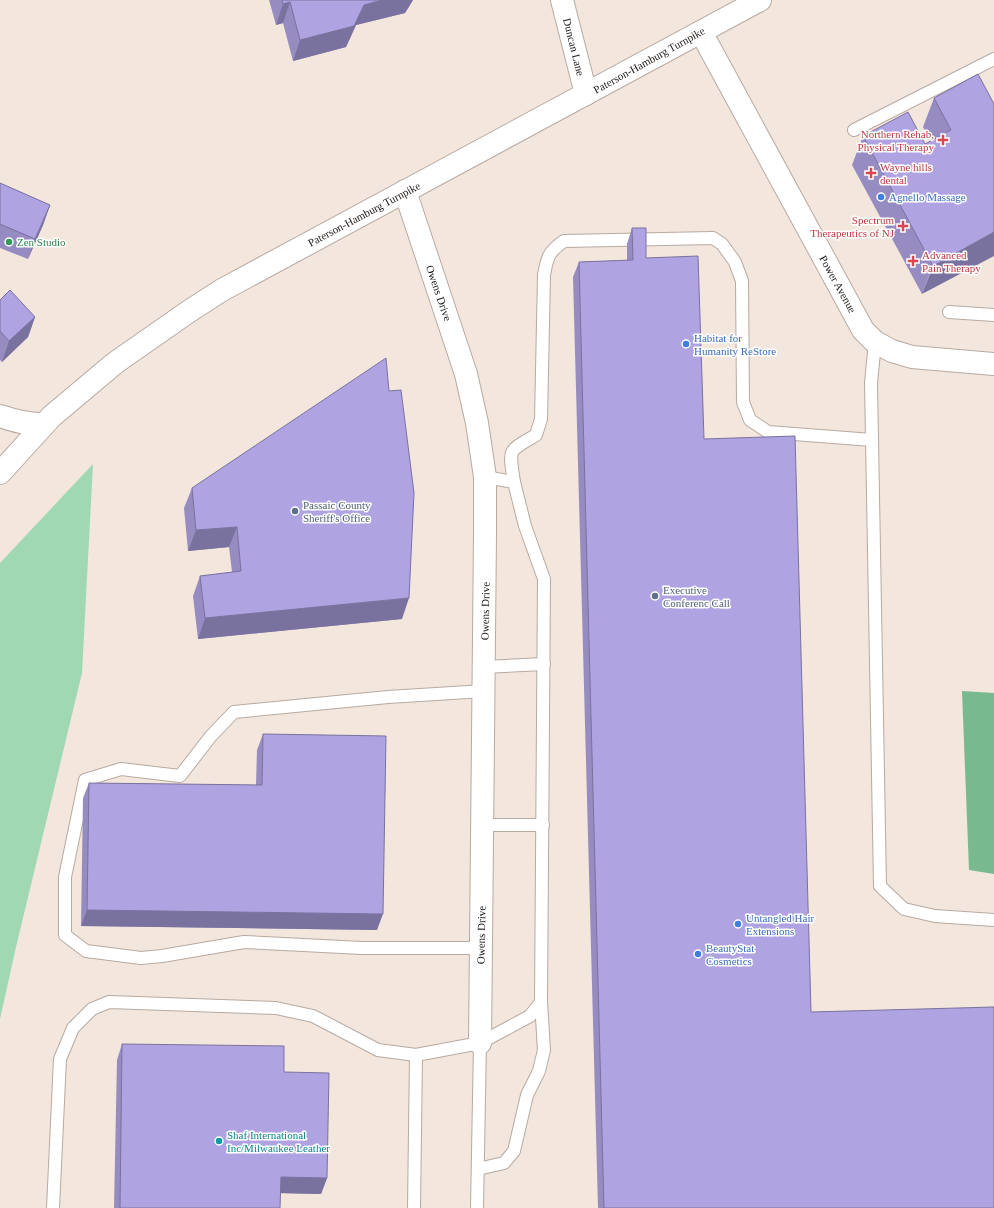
<svg xmlns="http://www.w3.org/2000/svg" width="994" height="1208" font-family="Georgia,serif">
  <style>
    .green { fill: #a1d8b4 }
    .forest { fill: #78b990 }
    .lines { fill: none; stroke-linecap: round; stroke-linejoin: round }
    .service-casing { stroke: #b7aaa1; stroke-width: 14 }
    .minor-casing { stroke: #b7aaa1; stroke-width: 24 }
    .primary-casing { stroke: #b7aaa1; stroke-width: 24 }
    .service { stroke: #fff; stroke-width: 12 }
    .minor { stroke: #fff; stroke-width: 22 }
    .primary { stroke: #fff; stroke-width: 22 }
    .wall { fill: #968cc2 }
    .shaded-wall { fill: #7a729e }
    .building { fill: #afa3e2; stroke: #7a729e }
    .health-dot { fill: #e0444e; stroke: #fff; stroke-width: 1.5 }
    .shop-dot { fill: #3f7fe0; stroke: #fff; stroke-width: 1.5 }
    .leisure-dot { fill: #2e9e5b; stroke: #fff; stroke-width: 1.5 }
    .service-dot { fill: #5c6f8a; stroke: #fff; stroke-width: 1.5 }
    .culture-dot { fill: #0f9aa8; stroke: #fff; stroke-width: 1.5 }
    .labels { text-anchor: middle; dominant-baseline: central; stroke-width: 3; stroke-linejoin: round; paint-order: stroke }
    .street-label { font-size: 11px; fill: #1d1815; stroke: #fff }
    .health-label { font-size: 11px; fill: #be3a42; stroke: #fff; text-anchor: end }
    .shop-label { font-size: 11px; fill: #366cbe; stroke: #fff; text-anchor: start }
    .leisure-label { font-size: 11px; fill: #27864d; stroke: #fff; text-anchor: start }
    .service-label { font-size: 11px; fill: #4e5e75; stroke: #fff; text-anchor: start }
    .culture-label { font-size: 11px; fill: #0d838f; stroke: #fff; text-anchor: start }
  </style>
  <rect width="100%" height="100%" fill="#f3e6dd"/>
  <polygon class="green" points="93,464 82,673 16,947 0,1019 0,563"/>
  <polygon class="forest" points="962,691 994,693 994,874 969,870"/>
  <g class="lines">
    <g class="service-casing">
      <g id="service">
        <polyline points="854,130 994,59"/>
        <polyline points="949,312 994,315"/>
        <polyline points="875,342 871,383 880,886 904,909 935,916 994,920"/>
        <path d="M 514,482 C 509,448 507,452 536,435 L 541,419 L 544,275 C 547,258 548,252 564,241 L 713,238 L 722,244 L 735,262 L 742,281 L 743,402 L 750,420 L 768,432 L 872,440"/>
        <polyline points="484,667 544,664"/>
        <polyline points="482,825 543,825"/>
        <polyline points="481,948 362,948 244,942 162,956 141,958 86,951 65,935 65,877 85,780 121,769 180,776 211,736 234,712 388,697 484,691"/>
        <polyline points="478,1169 504,1163 514,1151 527,1095 539,1071 544,1050 541,1002"/>
        <polyline points="53,1208 60,1059 73,1028 92,1009 109,1002 276,1008 313,1016 378,1050 416,1055 480,1043 530,1016 541,1002 544,579 525,526 514,482 485,477"/>
        <polyline points="414,1208 416,1055"/>
        <polyline points="477,1208 480,1043"/>
      </g>
    </g>
    <g class="minor-casing">
      <g id="minor">
        <polyline points="562,0 586,94"/>
        <polyline points="701,32 863,330 875,342 892,351 912,357 994,364"/>
        <polyline points="405,191 466,374 477,423 485,477 485,534 480,1043"/>
        <path d="M 0,416 C 15,421 29,425 44,424"/>
      </g>
    </g>
    <g class="primary-casing">
      <polyline id="primary" points="0,473 52,416 115,363 188,312 222,290 760,0"/>
    </g>
    <use href="#service" class="service"/>
    <use href="#minor" class="minor"/>
    <use href="#primary" class="primary"/>
  </g>
  <g class="wall">
    <polygon points="269,0 413,0 405,13 356,25 346,47 293,61 283,23 276,25"/>
    <polygon points="934,98 994,104 922,294 852,165 863,136 925,144 931,141 923,127"/>
    <polygon points="0,183 50,205 43,225 28,259 0,248"/>
    <polygon points="632,228 646,258 704,439 811,1012 994,1208 598,1208 573,277 579,262 627,260 627,244"/>
    <polygon points="0,300 35,317 28,337 2,362 0,360"/>
    <polygon points="192,488 402,619 198,639 193,596 200,576 232,572 229,547 188,551 184,508"/>
    <polygon points="263,734 377,930 81,926 83,798 89,783 256,785 257,750"/>
    <polygon points="122,1044 284,1072 327,1178 321,1194 280,1193 280,1208 114,1208 117,1060"/>
  </g>
  <g class="shaded-wall">
    <polygon points="382,0 413,0 405,13 356,25 346,47 293,61 300,40 364,5"/>
    <polygon points="290,2 283,23 276,25 283,4"/>
    <polygon points="50,205 43,225 28,259 35,239"/>
    <polygon points="994,232 994,256 922,294 933,266"/>
    <polygon points="35,317 28,337 2,362 9,341"/>
    <polygon points="237,527 229,547 188,551 196,530"/>
    <polygon points="409,598 402,619 198,639 205,618"/>
    <polygon points="87,910 383,914 377,930 81,926"/>
    <polygon points="281,1177 327,1178 321,1194 275,1193"/>
  </g>
  <g class="building">
    <polygon points="282,0 382,0 364,5 354,26 300,40 290,2 283,4"/>
    <polygon points="978,74 994,104 994,232 933,266 863,136 908,112 925,144 951,130 934,98"/>
    <polygon points="0,183 50,205 35,239 0,224"/>
    <polygon points="632,228 646,228 646,258 698,256 704,439 795,436 811,1012 994,1007 994,1208 604,1208 579,262 633,260"/>
    <polygon points="10,290 35,317 9,341 0,331 0,300"/>
    <polygon points="386,358 389,391 401,390 414,493 409,598 205,618 200,576 241,571 237,527 196,530 192,488"/>
    <polygon points="263,734 386,736 383,914 87,910 89,783 262,785"/>
    <polygon points="122,1044 284,1046 284,1072 329,1073 327,1178 281,1177 280,1208 120,1208"/>
  </g>
  <g class="health-dot">
    <path d="M941 134h4v4h4v4h-4v4h-4v-4h-4v-4h4z"/>
    <path d="M869 167h4v4h4v4h-4v4h-4v-4h-4v-4h4z"/>
    <path d="M901 220h4v4h4v4h-4v4h-4v-4h-4v-4h4z"/>
    <path d="M911 255h4v4h4v4h-4v4h-4v-4h-4v-4h4z"/>
  </g>
  <g class="shop-dot">
    <circle cx="881" cy="197" r="4"/>
    <circle cx="686" cy="344" r="4"/>
    <circle cx="738" cy="924" r="4"/>
    <circle cx="698" cy="954" r="4"/>
  </g>
  <circle class="leisure-dot" cx="9" cy="242" r="4"/>
  <g class="service-dot">
    <circle cx="295" cy="511" r="4"/>
    <circle cx="655" cy="596" r="4"/>
  </g>
  <circle class="culture-dot" cx="219" cy="1141" r="4"/>
  <g class="labels">
    <g class="street-label">
      <text transform="translate(574 47) rotate(76)">Duncan Lane</text>
      <text transform="translate(649 60) rotate(-29)">Paterson-Hamburg Turnpike</text>
      <text transform="translate(364 214) rotate(-28)">Paterson-Hamburg Turnpike</text>
      <text transform="translate(838 284) rotate(61)">Power Avenue</text>
      <text transform="translate(439 293) rotate(71)">Owens Drive</text>
      <text transform="translate(485 611) rotate(-89)">Owens Drive</text>
      <text transform="translate(481 935) rotate(-89)">Owens Drive</text>
    </g>
    <g class="health-label">
      <text x="934" y="134">Northern Rehab,<tspan x="934" dy="13">Physical Therapy</tspan></text>
      <text x="880" y="167" text-anchor="start">Wayne hills<tspan x="880" dy="13">dental</tspan></text>
      <text x="894" y="220">Spectrum<tspan x="894" dy="13">Therapeutics of NJ</tspan></text>
      <text x="922" y="255" text-anchor="start">Advanced<tspan x="922" dy="13">Pain Therapy</tspan></text>
    </g>
    <g class="shop-label">
      <text x="889" y="197">Agnello Massage</text>
      <text x="694" y="338">Habitat for<tspan x="694" dy="13">Humanity ReStore</tspan></text>
      <text x="746" y="918">Untangled Hair<tspan x="746" dy="13">Extensions</tspan></text>
      <text x="706" y="948">BeautyStat<tspan x="706" dy="13">Cosmetics</tspan></text>
    </g>
    <g class="leisure-label">
      <text x="17" y="242">Zen Studio</text>
    </g>
    <g class="service-label">
      <text x="303" y="505">Passaic County<tspan x="303" dy="13">Sheriff's Office</tspan></text>
      <text x="663" y="590">Executive<tspan x="663" dy="13">Conferenc Call</tspan></text>
    </g>
    <g class="culture-label">
      <text x="227" y="1135">Shaf International<tspan x="227" dy="13">Inc/Milwaukee Leather</tspan></text>
    </g>
  </g>
</svg>
